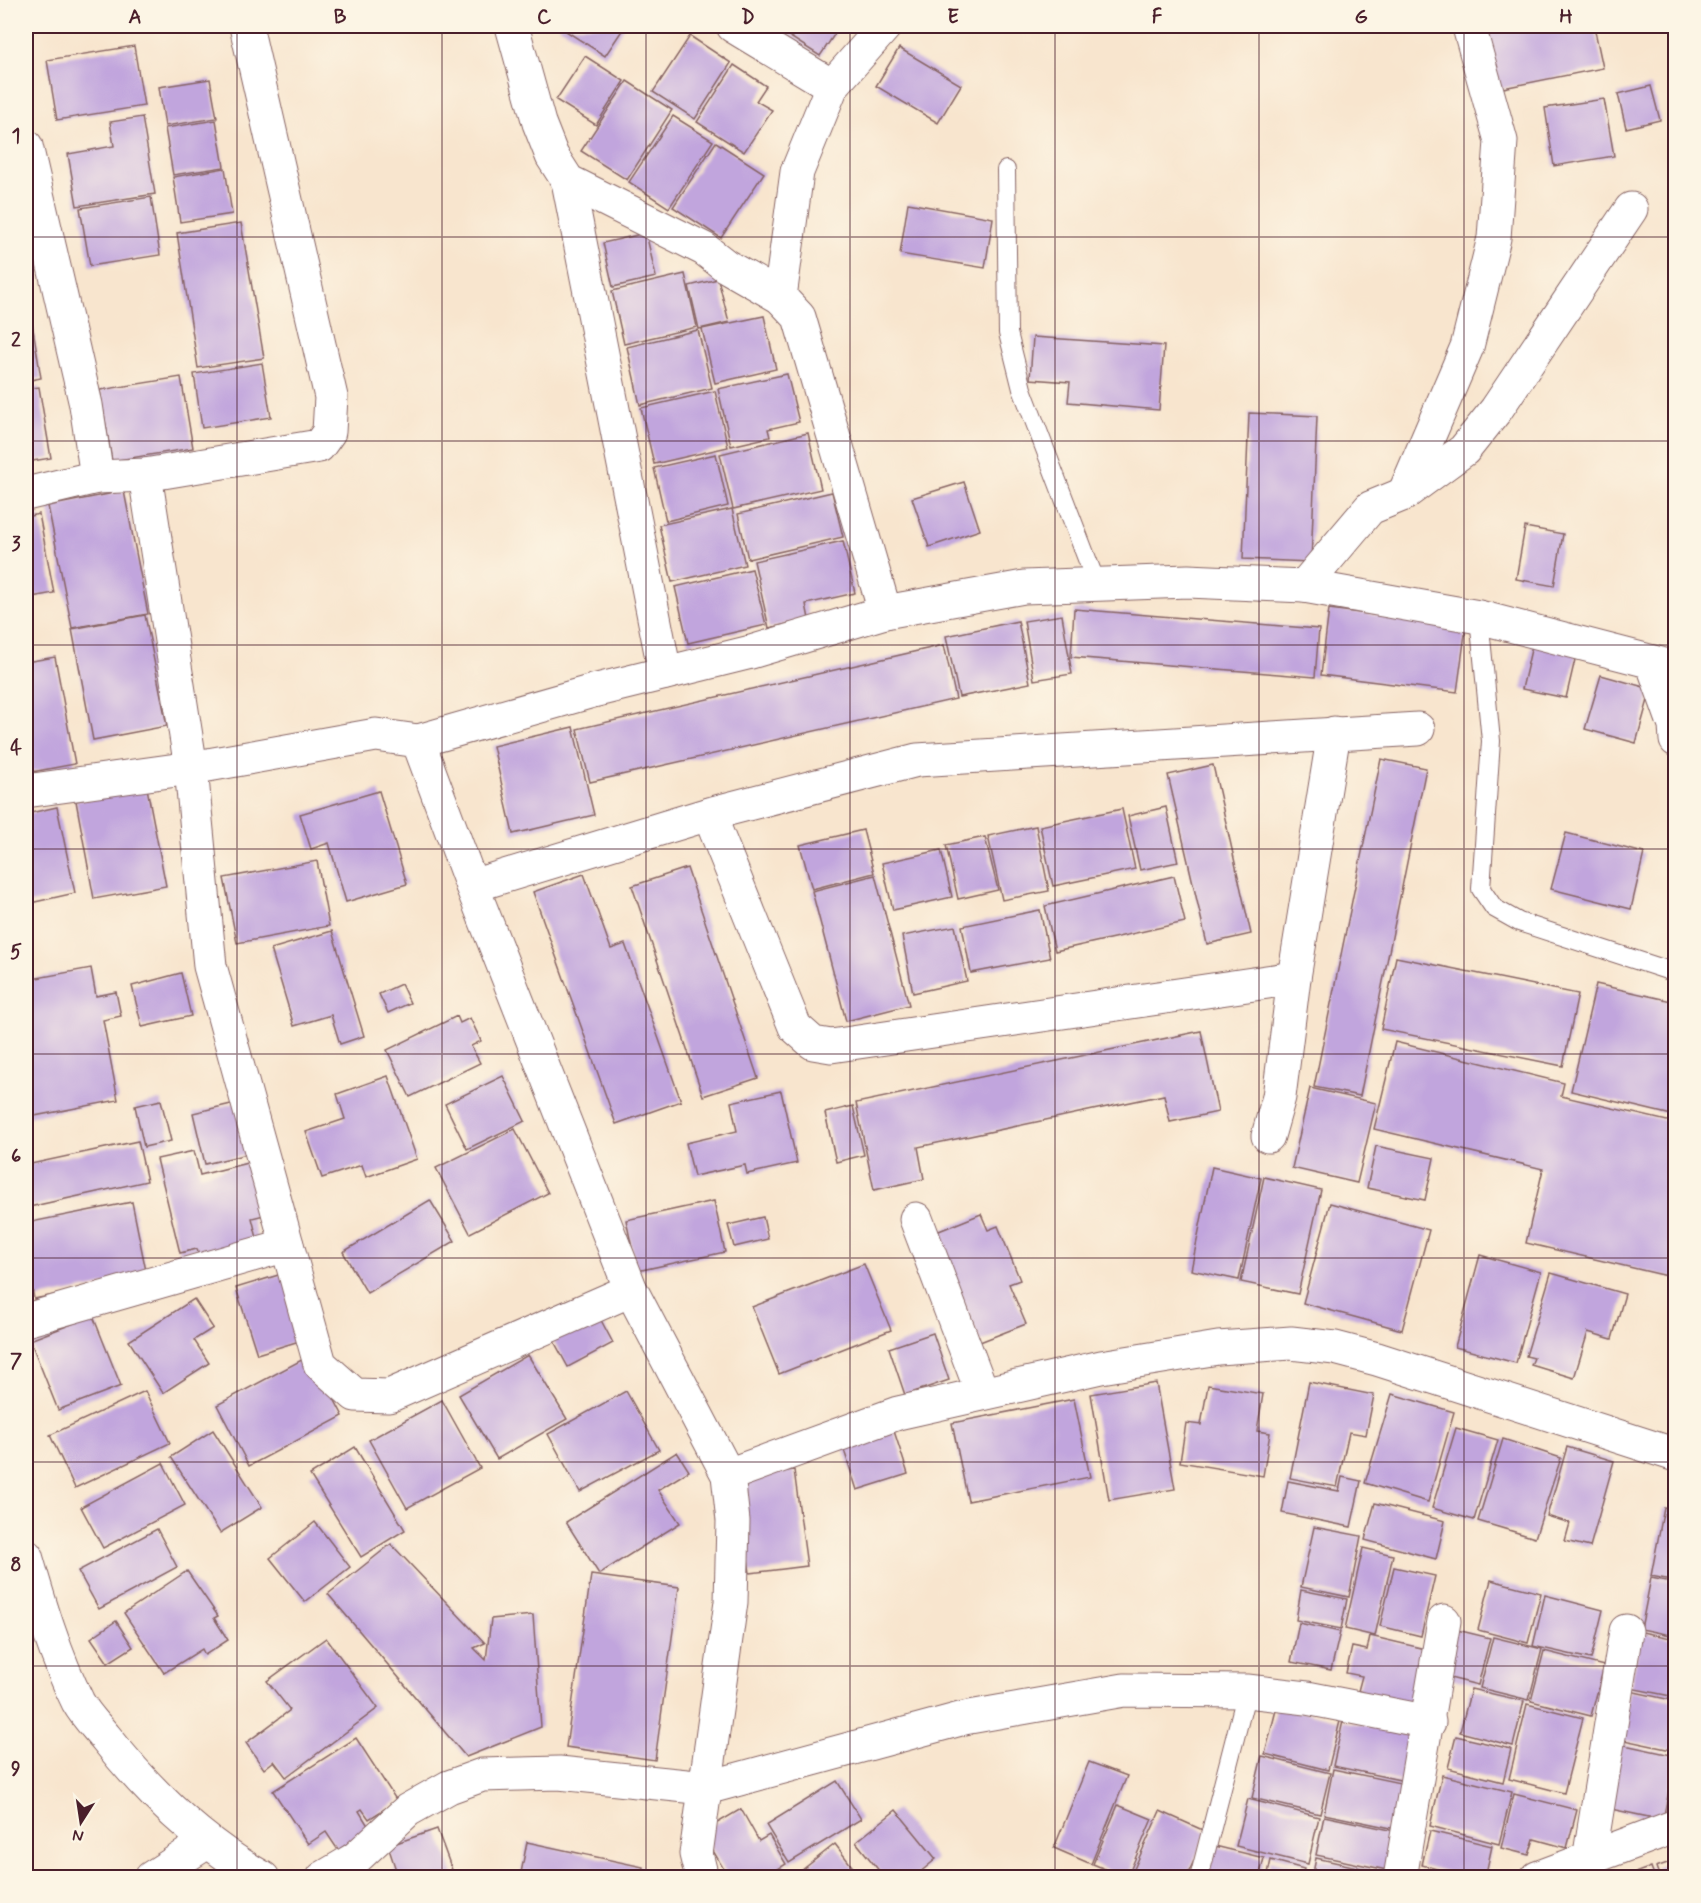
<svg xmlns="http://www.w3.org/2000/svg" width="1701" height="1903" font-family="Mynerve,sans-serif">
  <style>
    .building { fill: #c1a5dd }
    .lines { fill: none; stroke-linecap: round; stroke-linejoin: round }
    .lane-casing { stroke: #876464; stroke-width: 20 }
    .street-casing { stroke: #876464; stroke-width: 35 }
    .lane { stroke: #fff; stroke-width: 18 }
    .street { stroke: #fff; stroke-width: 33 }
    .grid { fill: none; stroke: #4a1f2b; stroke-width: 1.5; stroke-opacity: 0.55 }
    .neatline { fill: none; stroke: #4a1f2b; stroke-width: 2 }
    .grid-label { font-size: 20px; text-anchor: middle; font-weight: bold; fill: #4a1f2b }
  </style>
  <rect width="100%" height="100%" fill="#fcf5e5"/>
  <filter id="ink" filterUnits="userSpaceOnUse"><feTurbulence type="fractalNoise" baseFrequency=".0167" numOctaves="2"/><feDisplacementMap in="SourceGraphic" scale="12" xChannelSelector="R" yChannelSelector="G"/><feConvolveMatrix kernelMatrix="1 2 1 2 8 2 1 2 1" color-interpolation-filters="sRGB"/></filter>
  <filter id="wash" filterUnits="userSpaceOnUse"><feTurbulence type="fractalNoise" baseFrequency=".008" numOctaves="4" result="noise"/><feDisplacementMap in="SourceGraphic" scale="24" xChannelSelector="R" yChannelSelector="G"/><feGaussianBlur stdDeviation="1.35" result="paint"/><feColorMatrix in="noise" values="0 0 0 0 0 0 0 0 0 0 0 0 0 0 0 0 0 1.4 0 .05"/><feComposite in="paint" operator="in"/></filter>
  <g filter="url(#wash)">
    <rect width="100%" height="100%" fill="#f8e5ce"/>
    <g id="blocks">
      <g class="building">
        <polygon points="558,26 625,26 605,56"/>
        <polygon points="773,26 840,26 820,56"/>
        <polygon points="1479,26 1594,26 1603,68 1493,90"/>
        <polygon points="690,36 731,63 695,119 653,92"/>
        <polygon points="134,46 144,106 57,120 47,60"/>
        <polygon points="899,48 961,85 938,123 876,86"/>
        <polygon points="585,56 624,81 596,125 556,100"/>
        <polygon points="734,65 766,86 756,101 772,110 744,152 697,122"/>
        <polygon points="210,79 217,118 165,126 159,87"/>
        <polygon points="627,81 672,110 627,180 581,151"/>
        <polygon points="1651,86 1660,120 1626,128 1618,94"/>
        <polygon points="1604,99 1614,156 1554,166 1545,108"/>
        <polygon points="673,116 713,141 669,208 629,182"/>
        <polygon points="142,117 155,194 77,206 68,154 114,146 110,122"/>
        <polygon points="216,120 224,167 173,175 165,128"/>
        <polygon points="716,142 764,173 721,238 673,207"/>
        <polygon points="225,168 232,214 180,222 173,177"/>
        <polygon points="151,197 160,255 90,266 80,208"/>
        <polygon points="908,203 993,218 985,268 900,254"/>
        <polygon points="241,223 264,358 198,368 177,233"/>
        <polygon points="646,233 656,277 613,287 603,243"/>
        <polygon points="685,274 697,327 624,344 612,291"/>
        <polygon points="718,279 729,322 699,329 689,286"/>
        <polygon points="28,298 41,378 26,381 26,299"/>
        <polygon points="764,316 776,369 715,383 702,329"/>
        <polygon points="698,330 712,388 640,405 627,347"/>
        <polygon points="1033,337 1164,346 1159,410 1068,402 1070,382 1030,379"/>
        <polygon points="262,363 271,417 202,428 194,374"/>
        <polygon points="787,374 799,422 768,429 770,437 731,446 718,389"/>
        <polygon points="181,377 193,448 112,461 100,390"/>
        <polygon points="39,387 51,458 26,462 26,389"/>
        <polygon points="715,391 728,447 654,464 641,408"/>
        <polygon points="1249,413 1317,416 1311,562 1243,559"/>
        <polygon points="808,433 821,489 733,509 720,454"/>
        <polygon points="716,454 728,506 666,521 654,468"/>
        <polygon points="964,482 980,530 929,547 912,498"/>
        <polygon points="124,491 148,614 72,628 48,506"/>
        <polygon points="832,492 843,537 748,559 738,514"/>
        <polygon points="732,509 745,565 672,582 659,525"/>
        <polygon points="39,514 54,593 26,598 26,517"/>
        <polygon points="1525,527 1563,534 1554,586 1516,579"/>
        <polygon points="843,541 855,593 806,604 809,619 769,628 754,561"/>
        <polygon points="752,569 766,625 688,643 675,587"/>
        <polygon points="1074,609 1319,629 1315,677 1071,657"/>
        <polygon points="1329,609 1466,627 1457,692 1321,675"/>
        <polygon points="145,615 167,726 93,740 72,629"/>
        <polygon points="1062,615 1072,674 1034,680 1024,621"/>
        <polygon points="1018,621 1030,683 959,697 946,636"/>
        <polygon points="1533,641 1577,651 1566,698 1522,689"/>
        <polygon points="944,645 956,699 590,782 577,729"/>
        <polygon points="55,657 75,764 26,773 26,662"/>
        <polygon points="1601,675 1651,689 1636,743 1585,729"/>
        <polygon points="573,727 594,815 513,834 493,746"/>
        <polygon points="1381,759 1426,768 1360,1096 1314,1087"/>
        <polygon points="1213,765 1251,934 1207,944 1168,775"/>
        <polygon points="147,788 166,886 94,899 76,801"/>
        <polygon points="379,791 407,884 346,902 329,843 311,849 300,814"/>
        <polygon points="57,807 75,893 26,904 26,814"/>
        <polygon points="1166,807 1178,862 1140,870 1128,816"/>
        <polygon points="1122,809 1135,869 1053,886 1040,826"/>
        <polygon points="1036,826 1049,891 1002,900 988,836"/>
        <polygon points="863,830 874,873 812,889 800,845"/>
        <polygon points="1566,833 1644,853 1631,909 1551,889"/>
        <polygon points="985,837 998,890 958,899 946,845"/>
        <polygon points="941,850 952,897 893,910 882,863"/>
        <polygon points="317,861 329,926 237,943 224,878"/>
        <polygon points="687,868 758,1078 703,1096 632,886"/>
        <polygon points="584,874 611,949 625,944 681,1101 616,1124 533,892"/>
        <polygon points="875,875 909,1005 846,1021 812,891"/>
        <polygon points="1174,876 1185,922 1055,951 1045,906"/>
        <polygon points="1040,910 1050,958 971,973 962,926"/>
        <polygon points="955,926 967,981 913,993 902,936"/>
        <polygon points="332,931 364,1036 340,1044 331,1015 294,1026 271,949"/>
        <polygon points="1396,957 1578,994 1563,1066 1381,1029"/>
        <polygon points="91,968 96,996 116,992 121,1016 103,1020 118,1100 29,1117 26,1099 26,980"/>
        <polygon points="181,973 191,1016 142,1027 132,986"/>
        <polygon points="401,984 410,1003 388,1013 379,994"/>
        <polygon points="1596,984 1676,1002 1676,1116 1571,1091"/>
        <polygon points="457,1016 460,1023 470,1018 481,1041 471,1046 480,1063 410,1097 387,1050"/>
        <polygon points="1201,1031 1218,1112 1170,1122 1164,1095 918,1147 924,1179 874,1190 856,1103"/>
        <polygon points="1395,1042 1564,1083 1561,1096 1676,1123 1676,1278 1526,1243 1543,1169 1374,1129"/>
        <polygon points="388,1076 417,1159 366,1177 362,1165 322,1178 306,1132 345,1119 337,1094"/>
        <polygon points="503,1076 525,1121 467,1149 445,1104"/>
        <polygon points="1310,1088 1376,1103 1357,1183 1292,1168"/>
        <polygon points="781,1091 797,1163 747,1174 745,1165 694,1176 686,1143 737,1131 731,1102"/>
        <polygon points="161,1100 171,1141 144,1147 135,1106"/>
        <polygon points="244,1101 256,1152 205,1164 193,1113"/>
        <polygon points="853,1106 864,1155 836,1162 825,1113"/>
        <polygon points="515,1129 548,1193 470,1233 436,1168"/>
        <polygon points="138,1141 147,1181 29,1207 26,1165"/>
        <polygon points="1376,1146 1434,1158 1425,1200 1367,1188"/>
        <polygon points="194,1151 200,1175 259,1160 272,1213 252,1218 259,1246 200,1260 197,1249 180,1253 157,1159"/>
        <polygon points="1212,1167 1261,1178 1239,1280 1191,1270"/>
        <polygon points="1264,1177 1321,1190 1298,1294 1241,1282"/>
        <polygon points="430,1200 455,1241 367,1293 343,1252"/>
        <polygon points="714,1201 725,1252 637,1271 626,1220"/>
        <polygon points="132,1202 147,1276 34,1299 26,1256 26,1223"/>
        <polygon points="1330,1203 1429,1230 1402,1330 1303,1303"/>
        <polygon points="981,1214 988,1230 998,1226 1020,1280 1009,1284 1026,1324 980,1342 934,1233"/>
        <polygon points="763,1217 768,1239 734,1247 728,1225"/>
        <polygon points="1480,1255 1541,1272 1516,1363 1455,1347"/>
        <polygon points="864,1264 891,1330 779,1374 752,1307"/>
        <polygon points="285,1273 306,1339 257,1354 236,1288"/>
        <polygon points="1551,1273 1625,1294 1612,1339 1588,1332 1574,1378 1531,1365 1534,1358 1526,1356"/>
        <polygon points="194,1299 213,1328 194,1340 209,1363 163,1393 129,1341"/>
        <polygon points="594,1307 613,1343 568,1367 549,1332"/>
        <polygon points="93,1316 121,1386 58,1410 30,1340"/>
        <polygon points="933,1333 949,1380 905,1395 889,1348"/>
        <polygon points="311,1355 343,1416 249,1466 217,1405"/>
        <polygon points="528,1355 567,1419 497,1459 459,1395"/>
        <polygon points="1309,1382 1374,1395 1366,1435 1349,1432 1337,1487 1290,1478"/>
        <polygon points="1156,1383 1175,1489 1109,1500 1091,1394"/>
        <polygon points="1208,1385 1263,1394 1257,1431 1270,1433 1263,1476 1180,1462 1186,1423 1201,1425"/>
        <polygon points="145,1391 170,1443 75,1488 50,1435"/>
        <polygon points="626,1391 659,1450 580,1492 548,1434"/>
        <polygon points="1392,1394 1454,1412 1428,1502 1365,1483"/>
        <polygon points="1074,1399 1090,1477 968,1501 952,1423"/>
        <polygon points="442,1400 480,1468 407,1508 369,1440"/>
        <polygon points="1456,1428 1498,1440 1474,1520 1432,1508"/>
        <polygon points="213,1430 262,1507 220,1533 171,1457"/>
        <polygon points="894,1431 908,1474 857,1490 843,1447"/>
        <polygon points="1503,1439 1561,1458 1535,1538 1478,1521"/>
        <polygon points="355,1447 405,1530 361,1557 310,1475"/>
        <polygon points="1567,1447 1614,1461 1590,1547 1565,1541 1570,1523 1547,1516"/>
        <polygon points="677,1452 689,1471 658,1490 680,1523 599,1574 566,1522"/>
        <polygon points="163,1463 185,1505 103,1548 81,1507"/>
        <polygon points="794,1470 807,1566 750,1573 738,1477"/>
        <polygon points="1342,1477 1361,1481 1351,1527 1282,1513 1288,1481 1339,1491"/>
        <polygon points="1375,1503 1445,1521 1436,1559 1365,1540"/>
        <polygon points="1664,1508 1676,1511 1676,1581 1651,1576"/>
        <polygon points="315,1522 350,1567 305,1602 270,1558"/>
        <polygon points="1314,1527 1361,1536 1349,1597 1301,1587"/>
        <polygon points="157,1529 177,1567 99,1609 78,1571"/>
        <polygon points="391,1544 485,1643 474,1648 486,1660 491,1619 533,1615 541,1727 466,1757 328,1594"/>
        <polygon points="1363,1548 1393,1555 1375,1636 1345,1629"/>
        <polygon points="1394,1567 1435,1576 1421,1636 1380,1626"/>
        <polygon points="187,1571 218,1616 214,1618 228,1640 205,1655 202,1649 164,1673 124,1613"/>
        <polygon points="591,1575 679,1587 655,1760 566,1747"/>
        <polygon points="1651,1578 1676,1583 1676,1636 1641,1629"/>
        <polygon points="1491,1580 1541,1593 1528,1643 1478,1630"/>
        <polygon points="1301,1590 1347,1599 1341,1629 1296,1620"/>
        <polygon points="1545,1595 1603,1610 1591,1659 1533,1646"/>
        <polygon points="116,1621 133,1647 108,1663 91,1638"/>
        <polygon points="1299,1623 1340,1632 1331,1670 1291,1662"/>
        <polygon points="1453,1629 1490,1638 1478,1685 1442,1676"/>
        <polygon points="1642,1632 1676,1639 1676,1697 1630,1688"/>
        <polygon points="1370,1636 1434,1651 1422,1706 1358,1691 1362,1676 1346,1673 1352,1647 1367,1650"/>
        <polygon points="1493,1637 1542,1649 1529,1700 1480,1688"/>
        <polygon points="326,1638 378,1708 286,1777 274,1761 264,1769 246,1743 290,1710 267,1681"/>
        <polygon points="1544,1651 1604,1666 1591,1716 1531,1701"/>
        <polygon points="1471,1689 1524,1701 1513,1746 1460,1732"/>
        <polygon points="1630,1691 1676,1701 1676,1751 1619,1739"/>
        <polygon points="1527,1704 1583,1718 1564,1793 1509,1779"/>
        <polygon points="1277,1706 1340,1721 1328,1770 1265,1754"/>
        <polygon points="1343,1721 1414,1736 1405,1781 1333,1766"/>
        <polygon points="1456,1736 1511,1749 1503,1782 1448,1768"/>
        <polygon points="356,1738 397,1801 369,1819 362,1809 359,1811 370,1829 338,1850 326,1832 308,1844 273,1791"/>
        <polygon points="1620,1744 1676,1756 1663,1820 1606,1808"/>
        <polygon points="1262,1756 1330,1773 1320,1814 1252,1798"/>
        <polygon points="1089,1762 1127,1776 1091,1864 1054,1848"/>
        <polygon points="1333,1769 1405,1784 1396,1829 1324,1814"/>
        <polygon points="1442,1775 1512,1792 1499,1844 1430,1826"/>
        <polygon points="837,1781 861,1819 789,1863 766,1825"/>
        <polygon points="1514,1794 1577,1810 1567,1848 1534,1839 1529,1855 1501,1848"/>
        <polygon points="1248,1799 1319,1817 1308,1864 1236,1846"/>
        <polygon points="1118,1805 1152,1819 1127,1878 1093,1864"/>
        <polygon points="741,1809 759,1841 769,1835 786,1864 764,1878 729,1878 702,1832"/>
        <polygon points="896,1810 936,1859 913,1878 885,1878 856,1842"/>
        <polygon points="1160,1811 1207,1832 1186,1878 1130,1878"/>
        <polygon points="1324,1816 1395,1831 1387,1870 1316,1855"/>
        <polygon points="437,1829 455,1878 375,1878 396,1870 388,1846"/>
        <polygon points="1430,1831 1492,1846 1485,1878 1470,1878 1422,1865"/>
        <polygon points="527,1842 643,1867 641,1878 520,1878"/>
        <polygon points="835,1844 861,1878 792,1878"/>
        <polygon points="1215,1846 1264,1858 1259,1878 1207,1878"/>
        <polygon points="1316,1858 1371,1870 1369,1878 1312,1878"/>
        <polygon points="1271,1860 1304,1869 1302,1878 1267,1878"/>
        <polygon points="1676,1860 1676,1878 1660,1878 1656,1867"/>
        <polygon points="1651,1867 1655,1878 1624,1878 1624,1877"/>
      </g>
    </g>
  </g>
  <g filter="url(#ink)">
    <use href="#blocks" fill-opacity="0" stroke="#876464" stroke-width="1.5"/>
    <g class="lines">
      <g class="lane-casing">
        <g id="lane">
          <polyline points="1006,170 1008,333 1022,389 1097,585"/>
          <polyline points="1479,617 1491,741 1481,889 1494,908 1519,922 1676,973"/>
          <polyline points="1199,1878 1247,1691"/>
        </g>
      </g>
      <g class="street-casing">
        <g id="street">
          <polyline points="512,26 539,123 552,156 568,181 704,249 726,266 780,297 799,317 885,612"/>
          <polyline points="733,26 832,86"/>
          <polyline points="26,146 86,405 97,477"/>
          <polyline points="568,181 665,673"/>
          <polyline points="780,297 797,172 832,86 885,26"/>
          <polyline points="145,475 191,768 210,966 320,1364 355,1395 389,1396 631,1290"/>
          <polyline points="26,494 97,477 145,475 319,446 329,432 331,397 246,26"/>
          <polyline points="1404,494 1467,347 1494,238 1501,141 1469,27"/>
          <polyline points="1304,586 1370,508 1404,494 1464,450 1496,410 1631,209"/>
          <polyline points="1652,662 1675,726 1676,740"/>
          <polyline points="418,741 593,691 751,652 885,612 1024,587 1188,581 1304,586 1479,617 1676,668"/>
          <polyline points="26,791 191,768 376,735 418,741 472,886 631,1290 728,1475 733,1521 731,1602 696,1854 702,1878"/>
          <polyline points="709,814 795,1027 813,1043 831,1046 1294,978"/>
          <polyline points="472,886 709,814 917,760 1418,729"/>
          <polyline points="1268,1136 1279,1097 1294,978 1334,733"/>
          <polyline points="916,1219 982,1392"/>
          <polyline points="26,1320 287,1245"/>
          <polyline points="728,1475 898,1413 1101,1367 1218,1348 1291,1343 1335,1348 1377,1359 1676,1455"/>
          <path d="M 26,1556 C 40,1605 55,1656 78,1702 C 85,1715 97,1727 106,1738 C 150,1794 201,1843 263,1878"/>
          <polyline points="1589,1860 1626,1631"/>
          <polyline points="151,1878 207,1842"/>
          <polyline points="323,1878 355,1859 408,1810 449,1787 482,1775 559,1773 706,1788 964,1718 1124,1690 1247,1691 1307,1698 1429,1722"/>
          <polyline points="1400,1878 1444,1621"/>
          <polyline points="1537,1878 1676,1826"/>
        </g>
      </g>
      <use href="#lane" class="lane"/>
      <use href="#street" class="street"/>
    </g>
  </g>
  <path class="grid" d="M 237,26 L 237,1878M 442,26 L 442,1878M 646,26 L 646,1878M 850,26 L 850,1878M 1055,26 L 1055,1878M 1259,26 L 1259,1878M 1464,26 L 1464,1878M 26,237 L 1676,237M 26,441 L 1676,441M 26,645 L 1676,645M 26,849 L 1676,849M 26,1054 L 1676,1054M 26,1258 L 1676,1258M 26,1462 L 1676,1462M 26,1666 L 1676,1666"/>
  <rect width="1701" height="1903" fill="none" stroke="#fcf5e5" stroke-width="66"/>
  <g transform="translate(81 1822) rotate(192)" stroke="#fcf5e5" stroke-width="4.5" paint-order="stroke">
  <path d="M0-4.5L10 22L0 15L-10 22Z" fill="#4a1f2b"/>
  <text y="-9" font-size="16" font-weight="bold" text-anchor="middle" fill="#4a1f2b">N</text>
  </g>
  <rect x="33" y="33" width="1635" height="1837" class="neatline"/>
  <g class="grid-label">
    <text x="135" y="23">A</text>
    <text x="340" y="23">B</text>
    <text x="544" y="23">C</text>
    <text x="748" y="23">D</text>
    <text x="953" y="23">E</text>
    <text x="1157" y="23">F</text>
    <text x="1361" y="23">G</text>
    <text x="1566" y="23">H</text>
    <text x="16" y="142">1</text>
    <text x="16" y="346">2</text>
    <text x="16" y="550">3</text>
    <text x="16" y="754">4</text>
    <text x="16" y="958">5</text>
    <text x="16" y="1162">6</text>
    <text x="16" y="1367">7</text>
    <text x="16" y="1571">8</text>
    <text x="16" y="1775">9</text>
  </g>
</svg>
